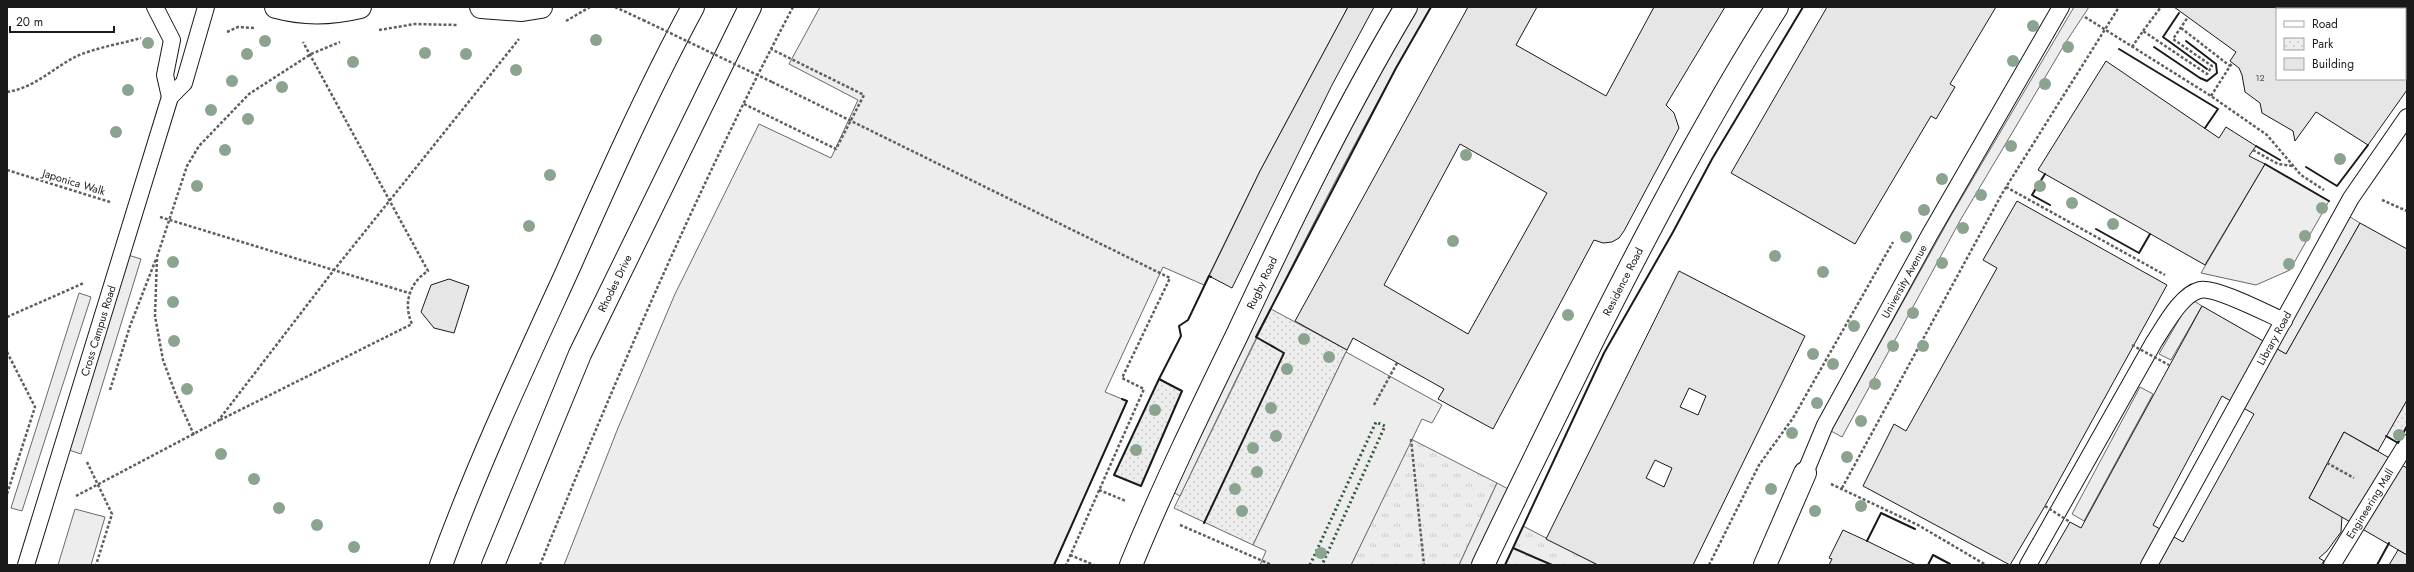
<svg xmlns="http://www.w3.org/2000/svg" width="2414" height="572" font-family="Jost,sans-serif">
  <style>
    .grass { fill: url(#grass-tufts); stroke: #6a6a6a }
    .park { fill: url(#park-dots); stroke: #6a6a6a }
    .pitch { fill: #ededed; stroke: #6a6a6a }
    .building { fill: #e6e6e6; stroke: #1a1a1a; fill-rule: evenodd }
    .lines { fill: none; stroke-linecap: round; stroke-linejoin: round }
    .lane-casing { stroke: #1a1a1a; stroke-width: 18 }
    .street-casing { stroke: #1a1a1a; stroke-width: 24 }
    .highway-casing { stroke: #1a1a1a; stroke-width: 24 }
    .path { stroke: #5f5f5f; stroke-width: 2.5; stroke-dasharray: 3 2; stroke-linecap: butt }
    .lane { stroke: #fff; stroke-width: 16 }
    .street { stroke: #fff; stroke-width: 22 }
    .highway { stroke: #fff; stroke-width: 22 }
    .path-bridge { stroke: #5f5f5f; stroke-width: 2.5; stroke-dasharray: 3 2; stroke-linecap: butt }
    .hedge { stroke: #2b5a34; stroke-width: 3; stroke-dasharray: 2 3; stroke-linecap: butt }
    .wall { stroke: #1a1a1a; stroke-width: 2 }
    .tree { fill: #8aa48f }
    .labels { text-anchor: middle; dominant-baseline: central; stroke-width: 3; stroke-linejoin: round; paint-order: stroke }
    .number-label { font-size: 9px; fill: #4d4d4d }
    .street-label { font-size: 11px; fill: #1a1a1a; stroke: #fff }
  </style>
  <defs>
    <pattern id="grass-tufts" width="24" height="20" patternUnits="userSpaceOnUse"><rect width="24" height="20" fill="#ededed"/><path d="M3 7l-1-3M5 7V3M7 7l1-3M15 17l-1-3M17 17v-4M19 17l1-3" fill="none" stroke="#cbcbcb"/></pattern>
    <pattern id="park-dots" width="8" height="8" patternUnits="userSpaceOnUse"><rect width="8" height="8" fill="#ededed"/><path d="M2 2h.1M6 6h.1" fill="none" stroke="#cbcbcb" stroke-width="1.8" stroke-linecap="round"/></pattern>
  </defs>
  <rect width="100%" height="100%" fill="#fff"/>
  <g class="grass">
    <polygon points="1411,439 1497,483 1459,565 1351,565"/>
    <polygon points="1523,526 1598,565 1505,565"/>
  </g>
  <g class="park">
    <polygon points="1271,309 1347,350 1253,545 1174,508"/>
    <polygon points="1159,379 1182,391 1141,486 1114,475"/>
    <polygon points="2407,400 2407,426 2398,443 2386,436"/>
  </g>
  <g class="pitch">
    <polygon points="820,7 1348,7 1260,171 1204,285 1163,267 1105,392 1127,401 1054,565 564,565 618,428 675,294 759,124 831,158 858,100 789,64"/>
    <path d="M 1413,7 L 1431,7 C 1339,165 1259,331 1180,496 L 1169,490 L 1261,294 Z"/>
    <polygon points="2074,7 2089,7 2066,42 1961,219 1842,437 1831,431 1952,214"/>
    <polygon points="2265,164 2329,201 2290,270 2256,285 2201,273"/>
    <polygon points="2347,215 2360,223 2286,354 2273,347"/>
    <polygon points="128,255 141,259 81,454 69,450"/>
    <polygon points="79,293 91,297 22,511 11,508"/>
    <polygon points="2191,299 2202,306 2171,360 2159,354"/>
    <polygon points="1346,352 1442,405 1432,423 1422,419 1351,565 1260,565 1266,551 1253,545"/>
    <polygon points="2140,387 2153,394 2084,521 2072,514"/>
    <polygon points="1497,483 1510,490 1475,565 1459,565"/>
    <polygon points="75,509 105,517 91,565 58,565"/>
  </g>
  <g class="building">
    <polygon points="1348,7 1374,7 1332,85 1232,288 1209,276 1260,171"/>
    <path d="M 1468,7 L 1537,7 L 1516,45 L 1606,96 L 1654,7 L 1725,7 L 1666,105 L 1674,113 L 1679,128 L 1624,231 L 1619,238 L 1612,242 L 1603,243 L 1594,240 L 1493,429 L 1438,399 L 1444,389 L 1353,338 L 1347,350 L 1295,321 ZM 1460,144 L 1547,193 L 1468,334 L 1384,285 Z"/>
    <polygon points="1827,7 1996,7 1950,84 1955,87 1936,119 1931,116 1855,244 1731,173"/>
    <path d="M 2174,7 L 2407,7 L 2407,90 L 2368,145 L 2316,112 L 2295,141 L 2293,131 L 2262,113 L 2260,103 L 2245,92 L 2242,75 L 2239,68 L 2230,61 L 2236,52 ZM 2277,9 L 2405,9 L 2405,79 L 2277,79 Z"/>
    <polygon points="2106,61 2219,138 2226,127 2256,146 2249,156 2265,164 2205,265 2038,170"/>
    <polygon points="2017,201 2167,285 2045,506 2010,565 1863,486 1894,424 1906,431 1997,268 1983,260"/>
    <path d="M 2360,223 L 2407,249 L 2407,400 L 2378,451 L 2344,432 L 2309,498 L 2342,516 L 2341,532 L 2327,551 L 2319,558 L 2324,561 L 2321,565 L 2045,565 L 2070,522 L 2081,528 L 2202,306 L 2286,354 ZM 2222,396 L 2254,414 L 2183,542 L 2153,525 Z"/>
    <path d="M 1679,271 L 1805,336 L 1693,565 L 1598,565 L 1546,539 ZM 1689,388 L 1706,396 L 1698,415 L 1680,407 ZM 1655,460 L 1672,468 L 1664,487 L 1646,478 Z"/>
    <polygon points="449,279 469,286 454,333 434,328 421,312 431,285"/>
    <polygon points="2344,432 2407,468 2407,555 2309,498"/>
    <polygon points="1843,530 1867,541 1916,565 1829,565 1832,559 1829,558"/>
    <polygon points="2398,550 2407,555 2407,565 2389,565"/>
  </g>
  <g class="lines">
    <g class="lane-casing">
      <g id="lane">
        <polyline points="155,7 172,40 165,75 170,97"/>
        <path id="s1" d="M 1805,473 L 1825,425 L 1930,234 L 2061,7"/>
        <path id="s2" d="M 26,565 L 170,97 L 184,83 L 206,7"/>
        <path d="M 2028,565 L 2154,342 C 2164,327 2181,294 2200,290 C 2214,286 2268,314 2284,321"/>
        <path id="s3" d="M 2149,565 L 2351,198 L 2407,117"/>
        <path id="s4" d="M 2332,565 L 2407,443"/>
      </g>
    </g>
    <g class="street-casing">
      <g id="street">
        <path d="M 276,7 C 305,15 331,14 360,7"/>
        <polyline points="481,7 522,10 541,7"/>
        <path id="s5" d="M 1131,565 C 1163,487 1200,411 1237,335 C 1289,224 1343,113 1406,7"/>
        <path id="s6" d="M 1483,565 C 1520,487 1558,411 1596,334 C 1652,223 1710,113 1777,7"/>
        <polyline points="1765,565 1805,473"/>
      </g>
    </g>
    <g class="highway-casing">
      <g id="highway">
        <path d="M 441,565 C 477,466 522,370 566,274 C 606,184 646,94 693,7"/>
        <path id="s7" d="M 493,565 L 580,354 L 750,7"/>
      </g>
    </g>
    <g class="path">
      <polyline points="615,7 643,20"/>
      <polyline points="2085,17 2211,96 2267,135 2301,175 2324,190"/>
      <polyline points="566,21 590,7"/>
      <polyline points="2181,28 2230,66"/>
      <polyline points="379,30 415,24 457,25"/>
      <polyline points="2143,31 2161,7"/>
      <polyline points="227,32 238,27 255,28"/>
      <polyline points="2132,47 2143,31 2207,74 2212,66 2173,39 2188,17"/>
      <polyline points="772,82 1170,278 1122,378 1144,389 1066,565"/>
      <path d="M 7,92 C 34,88 52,69 75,57 C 94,48 120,44 141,38"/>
      <polyline points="2211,96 2232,63"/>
      <polyline points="744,104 836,149 864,95 771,49"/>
      <polyline points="2253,150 2278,164 2293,166"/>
      <polyline points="7,170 110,202"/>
      <polyline points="2006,187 2165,275"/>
      <polyline points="2382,200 2407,211"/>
      <polyline points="160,217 409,293"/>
      <polyline points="7,317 84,283"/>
      <polyline points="7,352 35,407 7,494"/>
      <polyline points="110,390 130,326 156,259"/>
      <polyline points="1374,405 1397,363"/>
      <path d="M 220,420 L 412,324 C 403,304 409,283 428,271 L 303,42"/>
      <polyline points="194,435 176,395 163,360 155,316 157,257 187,166 199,146 249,94 311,54 340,42"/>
      <polyline points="1411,439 1424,565"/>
      <polyline points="87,462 112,514 96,565"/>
      <polyline points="2327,463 2354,478"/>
      <polyline points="1831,484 1918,525 1986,565"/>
      <polyline points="1842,488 2003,192 2119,7"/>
      <polyline points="1099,490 1126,501"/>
      <polyline points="76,496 218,421 334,270 519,39"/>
      <polyline points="1180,525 1272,565"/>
      <polyline points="1070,555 1094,565"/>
      <path d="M 540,565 C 617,376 697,188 793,7"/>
      <polyline points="1709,565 1759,465 1793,418 1893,242"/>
    </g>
    <use href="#lane" class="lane"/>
    <use href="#street" class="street"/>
    <use href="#highway" class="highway"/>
    <g class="path-bridge">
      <polyline points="643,20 772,82"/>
      <polyline points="2132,345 2169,365"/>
      <polyline points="2045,506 2070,522"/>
    </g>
    <polyline class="hedge" points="1310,565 1376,422 1385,426 1322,565"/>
    <g class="wall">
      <polyline points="2179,13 2163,37 2207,69"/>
      <polyline points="2154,47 2200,78 2207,81 2217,73 2216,64 2186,41"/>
      <polyline points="2119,49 2218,109 2205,128"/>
      <polyline points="2256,146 2280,160"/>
      <polyline points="2265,164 2329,201"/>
      <polyline points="2306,167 2337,186 2368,145"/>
      <polyline points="2045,174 2032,195 2050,205"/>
      <polyline points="2096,229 2139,253 2150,234"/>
      <polyline points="1159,379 1114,475 1141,486 1182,391 1159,379 1181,336 1179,326 1188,320 1209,276 1211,277"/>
      <polyline points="2386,436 2398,443 2407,426"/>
      <polyline points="1204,523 1284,353 1256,337 1396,68 1431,7"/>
      <polyline points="1867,541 1881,513 1915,529"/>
      <polyline points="1513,548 1552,565"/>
      <polyline points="1054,565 1127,401 1122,399"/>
      <polyline points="1505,565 1604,353 1673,232 1712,159 1803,7"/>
      <polyline points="1928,565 1933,555 1950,564"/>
      <polyline points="2377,565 2389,543"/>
    </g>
  </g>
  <g class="tree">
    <circle cx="2033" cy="26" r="6"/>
    <circle cx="596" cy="40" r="6"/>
    <circle cx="265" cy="41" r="6"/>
    <circle cx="148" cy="43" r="6"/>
    <circle cx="2068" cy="47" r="6"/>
    <circle cx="425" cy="53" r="6"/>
    <circle cx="247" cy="54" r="6"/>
    <circle cx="466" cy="54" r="6"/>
    <circle cx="2013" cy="61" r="6"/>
    <circle cx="353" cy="62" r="6"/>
    <circle cx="516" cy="70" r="6"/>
    <circle cx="232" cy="81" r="6"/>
    <circle cx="2045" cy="84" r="6"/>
    <circle cx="282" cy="87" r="6"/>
    <circle cx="128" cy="90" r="6"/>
    <circle cx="211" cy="110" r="6"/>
    <circle cx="248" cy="119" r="6"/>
    <circle cx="116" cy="132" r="6"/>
    <circle cx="2011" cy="146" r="6"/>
    <circle cx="225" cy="150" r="6"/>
    <circle cx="1466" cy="155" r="6"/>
    <circle cx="2340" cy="159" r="6"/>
    <circle cx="550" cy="175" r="6"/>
    <circle cx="1942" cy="179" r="6"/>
    <circle cx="197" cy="186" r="6"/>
    <circle cx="2040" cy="186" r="6"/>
    <circle cx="1981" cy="195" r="6"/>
    <circle cx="2072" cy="203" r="6"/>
    <circle cx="2322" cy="208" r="6"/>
    <circle cx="1924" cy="210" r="6"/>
    <circle cx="2113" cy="224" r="6"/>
    <circle cx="529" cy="226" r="6"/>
    <circle cx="1963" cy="228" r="6"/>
    <circle cx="2305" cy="236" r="6"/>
    <circle cx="1906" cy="237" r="6"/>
    <circle cx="1453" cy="241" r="6"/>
    <circle cx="1775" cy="256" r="6"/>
    <circle cx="173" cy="262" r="6"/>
    <circle cx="1942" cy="263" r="6"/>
    <circle cx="2289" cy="264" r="6"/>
    <circle cx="1823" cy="272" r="6"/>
    <circle cx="173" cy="302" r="6"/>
    <circle cx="1913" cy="313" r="6"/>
    <circle cx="1568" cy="315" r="6"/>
    <circle cx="1854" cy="326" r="6"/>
    <circle cx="1304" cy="339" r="6"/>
    <circle cx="174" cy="341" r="6"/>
    <circle cx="1893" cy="346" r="6"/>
    <circle cx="1923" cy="346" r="6"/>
    <circle cx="1813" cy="354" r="6"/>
    <circle cx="1329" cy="357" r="6"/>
    <circle cx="1833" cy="364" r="6"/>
    <circle cx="1287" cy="369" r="6"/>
    <circle cx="1875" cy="384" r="6"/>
    <circle cx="187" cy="389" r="6"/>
    <circle cx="1817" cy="403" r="6"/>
    <circle cx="1271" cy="408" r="6"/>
    <circle cx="1155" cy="410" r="6"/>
    <circle cx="1861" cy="421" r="6"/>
    <circle cx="1792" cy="433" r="6"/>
    <circle cx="2399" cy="435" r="6"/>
    <circle cx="1276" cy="436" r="6"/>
    <circle cx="1253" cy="448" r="6"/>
    <circle cx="1136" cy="450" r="6"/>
    <circle cx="221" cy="454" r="6"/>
    <circle cx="1847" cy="457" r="6"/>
    <circle cx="1257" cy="472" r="6"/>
    <circle cx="254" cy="479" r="6"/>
    <circle cx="1235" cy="489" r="6"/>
    <circle cx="1771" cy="489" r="6"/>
    <circle cx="1861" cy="506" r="6"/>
    <circle cx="279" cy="508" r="6"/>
    <circle cx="1242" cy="511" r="6"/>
    <circle cx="1815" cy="511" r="6"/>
    <circle cx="317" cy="525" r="6"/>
    <circle cx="354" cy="547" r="6"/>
    <circle cx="1321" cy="553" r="6"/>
  </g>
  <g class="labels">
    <g class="number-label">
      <text x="2260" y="77">12</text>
    </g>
    <g class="street-label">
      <text transform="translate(74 182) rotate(17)">Japonica Walk</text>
      <text stroke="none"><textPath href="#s6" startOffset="316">Residence Road</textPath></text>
      <text stroke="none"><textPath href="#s1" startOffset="216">University Avenue</textPath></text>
      <text stroke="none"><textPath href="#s7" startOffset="307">Rhodes Drive</textPath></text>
      <text stroke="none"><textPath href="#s5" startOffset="311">Rugby Road</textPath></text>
      <text stroke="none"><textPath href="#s2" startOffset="245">Cross Campus Road</textPath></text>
      <text stroke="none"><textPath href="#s3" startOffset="259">Library Road</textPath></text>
      <text stroke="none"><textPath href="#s4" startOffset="72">Engineering Mall</textPath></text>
    </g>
  </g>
  <rect width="2414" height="572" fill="none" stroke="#1a1a1a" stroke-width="16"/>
  <rect x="2276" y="8" width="130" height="72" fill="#ffffff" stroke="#a3a3a3"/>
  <rect x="2284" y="21" width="20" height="6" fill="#ffffff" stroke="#a3a3a3"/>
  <text x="2312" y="28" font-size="12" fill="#1a1a1a">Road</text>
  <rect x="2284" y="38" width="20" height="12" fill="url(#park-dots)" stroke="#a3a3a3"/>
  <text x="2312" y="48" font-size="12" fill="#1a1a1a">Park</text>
  <rect x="2284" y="58" width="20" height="12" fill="#e6e6e6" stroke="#a3a3a3"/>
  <text x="2312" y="68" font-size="12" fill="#1a1a1a">Building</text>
  <path d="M10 26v6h104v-6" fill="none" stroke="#1a1a1a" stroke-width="2"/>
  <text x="16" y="26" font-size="12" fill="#1a1a1a" stroke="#ffffff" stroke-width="3" paint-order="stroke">20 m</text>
</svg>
